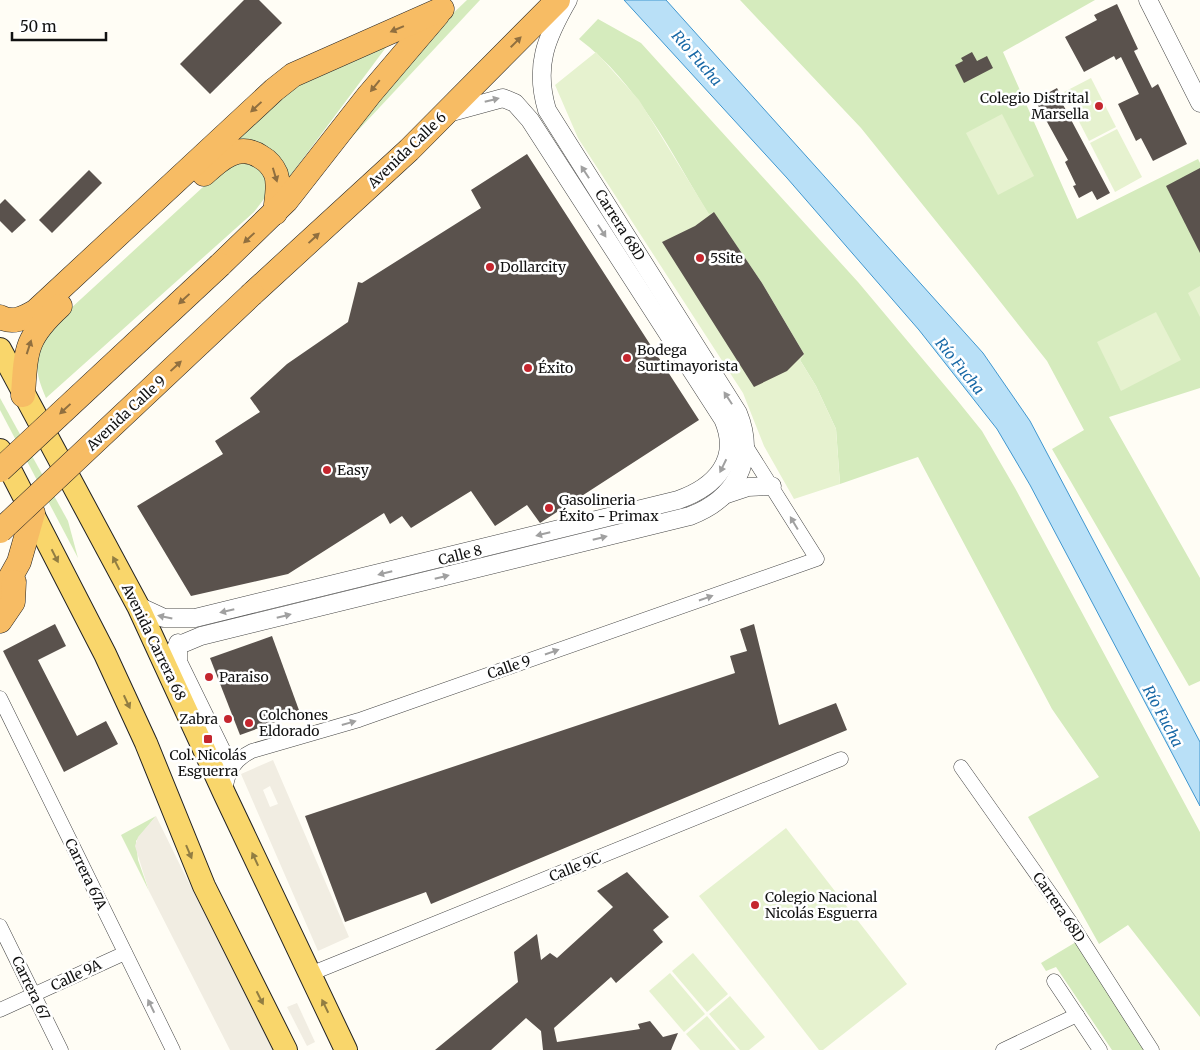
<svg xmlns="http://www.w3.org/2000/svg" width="1200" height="1050" font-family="Merriweather,serif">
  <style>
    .green { fill: #d5ebbd }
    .pitch { fill: #e6f2cf }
    .plaza { fill: #f1ede2; fill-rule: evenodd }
    .water { fill: #b9e0f7; stroke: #3f96cf }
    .building { fill: #5a524d }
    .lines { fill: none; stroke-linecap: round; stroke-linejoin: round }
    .minor-casing { stroke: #444; stroke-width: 15 }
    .tertiary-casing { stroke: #444; stroke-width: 19 }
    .primary-casing { stroke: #222; stroke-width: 24 }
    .trunk-casing { stroke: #222; stroke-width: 25 }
    .minor { stroke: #fff; stroke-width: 14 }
    .tertiary { stroke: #fff; stroke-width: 18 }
    .primary { stroke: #f9d66b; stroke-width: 22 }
    .trunk { stroke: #f7bc64; stroke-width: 24 }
    .trunk-bridge-casing { stroke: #222; stroke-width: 25; stroke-linecap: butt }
    .trunk-bridge { stroke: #f7bc64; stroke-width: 24 }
    .oneway { fill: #906f3f }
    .oneway2 { fill: #a0a0a0 }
    .oneway3 { fill: #917d42 }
    .poi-dot { fill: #c4262e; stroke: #fff; stroke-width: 2 }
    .labels { text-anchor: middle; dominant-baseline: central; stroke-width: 5; stroke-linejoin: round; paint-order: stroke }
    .poi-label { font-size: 14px; fill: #111; stroke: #fff; text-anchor: start }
    .street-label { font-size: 14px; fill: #111; stroke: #fff }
    .water-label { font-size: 15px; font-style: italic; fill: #1768a6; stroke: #fff }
  </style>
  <rect width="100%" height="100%" fill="#fffdf5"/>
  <g class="green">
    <polygon points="467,0 480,0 306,186 445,21"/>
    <polygon points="740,0 1095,0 1003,52 1077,219 1198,159 1200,163 1200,388 1109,417 1200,578 1200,681 1189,686 1052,449 1084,430 1047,361 980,276 861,128"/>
    <path d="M 598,19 L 641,43 L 858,282 L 957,400 L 982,431 L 1015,488 L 1200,832 L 1200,1017 L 1128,925 L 1099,944 L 1028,817 L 1099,777 L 1052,709 L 918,457 L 840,484 L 836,429 L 816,386 L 800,360 L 804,354 L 762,283 L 714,213 L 709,215 C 672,154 638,83 579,39 Z"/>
    <polygon points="393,38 287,180 225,145 296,83"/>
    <path d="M 250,160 L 268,174 L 267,195 L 254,212 L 46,398 C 33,367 36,363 45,332 L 227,165 Z"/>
    <polygon points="0,398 68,521 78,558 0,410"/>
    <polygon points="156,816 136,841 138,860 149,891 121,835"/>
    <polygon points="1076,942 1145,1050 1112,1050 1056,967 1046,971 1041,963"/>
  </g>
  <g class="pitch">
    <polygon points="596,52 639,100 709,214 714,212 762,283 804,354 800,360 816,386 836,429 840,484 794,499 764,446 743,393 578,138 555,85"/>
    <polygon points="1091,78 1116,127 1089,141 1064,92"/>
    <polygon points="1002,114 1034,176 998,195 966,133"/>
    <polygon points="1117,129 1142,177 1115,192 1090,143"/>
    <polygon points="1200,286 1200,317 1188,293"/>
    <polygon points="1156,312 1181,360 1121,391 1097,342"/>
    <polygon points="786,828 907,984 823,1050 819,1050 699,896"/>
    <polygon points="693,953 728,994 707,1012 672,971"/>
    <polygon points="670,973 705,1014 684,1032 649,991"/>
    <polygon points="730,996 765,1037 749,1050 740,1050 709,1014"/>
    <polygon points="707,1016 736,1050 700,1050 686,1034"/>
  </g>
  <g class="plaza">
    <path d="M 273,760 L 349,937 L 318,951 L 241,774 ZM 270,786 L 278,804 L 270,807 L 263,790 Z"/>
    <polygon points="156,816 182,869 273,1050 230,1050 149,891 135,846 138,837"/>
    <polygon points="297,1003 315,1042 307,1046 287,1007"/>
  </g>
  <polygon class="water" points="624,0 666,0 983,353 1030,421 1200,742 1200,806 1030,485 997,429 919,330 787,178"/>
  <g class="building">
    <polygon points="244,0 259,0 282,23 210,94 180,64"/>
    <polygon points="1117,4 1138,49 1134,51 1152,88 1158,84 1187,144 1153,161 1141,138 1136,141 1118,104 1139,94 1121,57 1116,60 1114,56 1084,72 1065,37 1097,20 1094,15"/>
    <polygon points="972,52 977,61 987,56 993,68 964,83 955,65 963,61 961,58"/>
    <polygon points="1057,88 1062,98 1060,99 1110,193 1097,200 1092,191 1079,198 1073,186 1076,185 1065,162 1068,160 1035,100"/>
    <polygon points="527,154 699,420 540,523 527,505 495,526 471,491 411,528 402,516 390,524 384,513 288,574 191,596 137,506 223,454 215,441 260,412 250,398 287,364 348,322 358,282 362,283 481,208 471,190"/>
    <polygon points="1200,168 1200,253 1166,186"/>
    <polygon points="89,170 102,183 52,233 39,220"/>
    <polygon points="5,199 26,220 12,233 0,221 0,204"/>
    <polygon points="714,212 762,283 804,354 787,371 754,387 662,242 695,226"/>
    <polygon points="55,624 66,646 38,660 77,736 106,721 118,744 64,772 3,651"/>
    <polygon points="754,624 779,725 836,703 847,730 431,904 426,892 345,922 305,816 735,673 730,656 747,651 740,629"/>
    <polygon points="272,636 300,713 240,735 210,658"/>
    <polygon points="627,872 669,917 653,930 663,942 616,983 611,977 554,1028 557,1042 640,1029 638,1024 650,1021 663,1037 678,1033 671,1050 543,1050 541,1031 526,1018 491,1050 435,1050 518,982 514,952 537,934 541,960 550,953 557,958 613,907 597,891"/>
  </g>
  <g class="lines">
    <g class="minor-casing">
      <g id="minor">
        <polyline points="0,698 173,1050"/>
        <polyline points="961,767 1069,920 1152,1050"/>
        <path d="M 225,791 C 228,771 234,760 252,751 L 359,720 L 817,559 L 742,440"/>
        <polyline points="0,926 61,1050"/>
        <polyline points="310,974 841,759"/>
        <polyline points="1054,981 1100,1050"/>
        <polyline points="0,1010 125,953"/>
        <polyline points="1003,1050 1077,1015"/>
      </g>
    </g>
    <g class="tertiary-casing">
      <g id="tertiary">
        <polyline points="1148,0 1200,103"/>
        <polyline points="727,494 748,487 772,486"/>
        <path d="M 138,606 L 164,618 L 195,618 L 678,500 C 715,487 741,460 723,419 L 530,120 L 515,103 L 503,98 L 448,113"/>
        <polyline points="178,643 178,662 223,754 223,761 215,765 210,760"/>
        <path d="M 167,667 L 177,646 L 201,636 L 690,516 C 735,499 757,460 738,413 L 547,110 C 534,66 546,38 568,0"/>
      </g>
    </g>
    <g class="primary-casing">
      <g id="primary">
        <polyline points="0,349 138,606 225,795 346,1050"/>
        <polyline points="0,450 105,654 146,743 204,886 286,1050"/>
      </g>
    </g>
    <g class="trunk-casing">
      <g id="trunk">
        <path d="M 204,174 C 220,159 239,142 261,157 C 268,161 273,167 276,174 C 280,186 276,201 275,213"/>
        <polyline points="220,265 286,201 369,95 438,14"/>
        <polyline points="252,294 409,150 558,0"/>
        <path d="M 0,317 C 13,324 24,318 36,311 L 274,90 L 293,75 L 442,9"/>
        <path d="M 23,395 C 26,350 25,338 60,306"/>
        <polyline points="0,596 19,562 33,513"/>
        <polyline points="0,621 13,602 14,582"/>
      </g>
    </g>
    <use href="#minor" class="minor"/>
    <use href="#tertiary" class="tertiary"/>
    <use href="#primary" class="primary"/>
    <use href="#trunk" class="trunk"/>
    <g class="trunk-bridge-casing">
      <g id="trunk-bridge">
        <polyline points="0,470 220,265"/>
        <polyline points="0,531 252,294"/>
      </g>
    </g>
    <use href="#trunk-bridge" class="trunk-bridge"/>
  </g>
  <defs><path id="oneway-solid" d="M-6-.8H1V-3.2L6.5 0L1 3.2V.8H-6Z" transform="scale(1.25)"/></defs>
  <g class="oneway">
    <use href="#oneway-solid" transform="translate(397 29) rotate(157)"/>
    <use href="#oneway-solid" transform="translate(516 42) rotate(-45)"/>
    <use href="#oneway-solid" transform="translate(375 86) rotate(129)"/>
    <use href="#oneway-solid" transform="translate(256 107) rotate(137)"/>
    <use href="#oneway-solid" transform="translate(275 175) rotate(73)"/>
    <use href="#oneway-solid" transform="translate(249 238) rotate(137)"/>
    <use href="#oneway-solid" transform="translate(314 238) rotate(-43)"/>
    <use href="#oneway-solid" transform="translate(184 299) rotate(137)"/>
    <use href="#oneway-solid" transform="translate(29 347) rotate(-72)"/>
    <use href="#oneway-solid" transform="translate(176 366) rotate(-43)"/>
    <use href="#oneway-solid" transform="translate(65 409) rotate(137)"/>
  </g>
  <g class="oneway2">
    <use href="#oneway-solid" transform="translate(492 100) rotate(-14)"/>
    <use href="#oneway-solid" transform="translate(585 172) rotate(-123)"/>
    <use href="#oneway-solid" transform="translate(602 231) rotate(57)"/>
    <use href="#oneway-solid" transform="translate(728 398) rotate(-123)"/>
    <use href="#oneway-solid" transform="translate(723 466) rotate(116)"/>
    <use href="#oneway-solid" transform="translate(794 523) rotate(-121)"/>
    <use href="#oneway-solid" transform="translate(543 534) rotate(166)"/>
    <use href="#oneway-solid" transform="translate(600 538) rotate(-14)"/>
    <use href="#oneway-solid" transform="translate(385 573) rotate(166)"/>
    <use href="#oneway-solid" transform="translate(442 577) rotate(-14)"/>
    <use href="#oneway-solid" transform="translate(706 598) rotate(-19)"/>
    <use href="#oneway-solid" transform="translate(227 611) rotate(167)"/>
    <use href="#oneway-solid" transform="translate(284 616) rotate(-14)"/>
    <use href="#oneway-solid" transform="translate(165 617) rotate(-168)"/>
    <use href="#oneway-solid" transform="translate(552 652) rotate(-19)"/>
    <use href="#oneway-solid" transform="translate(349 723) rotate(-16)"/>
    <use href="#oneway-solid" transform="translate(151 1006) rotate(-116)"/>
  </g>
  <g class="oneway3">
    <use href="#oneway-solid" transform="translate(55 556) rotate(63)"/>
    <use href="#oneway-solid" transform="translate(116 563) rotate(-117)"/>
    <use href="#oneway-solid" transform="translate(127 702) rotate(65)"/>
    <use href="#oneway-solid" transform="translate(189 852) rotate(67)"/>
    <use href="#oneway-solid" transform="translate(255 859) rotate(-115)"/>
    <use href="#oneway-solid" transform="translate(260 998) rotate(63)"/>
    <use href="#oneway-solid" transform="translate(325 1006) rotate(-116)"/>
  </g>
  <g class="poi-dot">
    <circle cx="1099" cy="106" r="5"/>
    <circle cx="700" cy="258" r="5"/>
    <circle cx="490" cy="267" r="5"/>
    <circle cx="627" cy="358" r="5"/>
    <circle cx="528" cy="368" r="5"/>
    <circle cx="327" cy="470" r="5"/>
    <circle cx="549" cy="508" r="5"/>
    <circle cx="209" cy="677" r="5"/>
    <circle cx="228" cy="719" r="5"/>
    <circle cx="249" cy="723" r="5"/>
    <rect x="203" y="734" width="10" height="10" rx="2.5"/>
    <circle cx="755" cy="905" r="5"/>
  </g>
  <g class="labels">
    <g class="poi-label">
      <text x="1089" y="98" text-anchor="end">Colegio Distrital<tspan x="1089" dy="16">Marsella</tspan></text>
      <text x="710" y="258">5Site</text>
      <text x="500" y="267">Dollarcity</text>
      <text x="637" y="350">Bodega<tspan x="637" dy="16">Surtimayorista</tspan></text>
      <text x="538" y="368">Éxito</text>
      <text x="337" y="470">Easy</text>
      <text x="559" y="500">Gasolineria<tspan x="559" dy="16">Éxito - Primax</tspan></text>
      <text x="219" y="677">Paraiso</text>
      <text x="259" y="715">Colchones<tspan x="259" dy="16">Eldorado</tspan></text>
      <text x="218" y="719" text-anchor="end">Zabra</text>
      <text x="208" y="755" text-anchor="middle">Col. Nicolás<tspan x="208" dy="16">Esguerra</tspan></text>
      <text x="765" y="897">Colegio Nacional<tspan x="765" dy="16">Nicolás Esguerra</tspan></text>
    </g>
    <g class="street-label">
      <text transform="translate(407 150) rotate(-44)">Avenida Calle 6</text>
      <text transform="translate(620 225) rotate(58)">Carrera 68D</text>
      <text transform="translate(126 413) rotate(-43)">Avenida Calle 9</text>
      <text transform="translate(460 555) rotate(-14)">Calle 8</text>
      <text transform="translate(154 642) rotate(64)">Avenida Carrera 68</text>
      <text transform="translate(509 667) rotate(-19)">Calle 9</text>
      <text transform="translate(575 867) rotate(-22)">Calle 9C</text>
      <text transform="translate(86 874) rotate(64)">Carrera 67A</text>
      <text transform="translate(1059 907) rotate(56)">Carrera 68D</text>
      <text transform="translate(76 975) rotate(-25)">Calle 9A</text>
      <text transform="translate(31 988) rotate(64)">Carrera 67</text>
    </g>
    <g class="water-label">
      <text transform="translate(697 58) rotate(49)">Río Fucha</text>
      <text transform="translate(960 366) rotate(51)">Río Fucha</text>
      <text transform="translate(1163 716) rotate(62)">Río Fucha</text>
    </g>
  </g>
  <path d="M12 32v8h94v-8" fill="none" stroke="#111111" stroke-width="2.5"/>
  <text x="20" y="32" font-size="15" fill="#111111" stroke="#ffffff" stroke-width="4" paint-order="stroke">50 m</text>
</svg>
